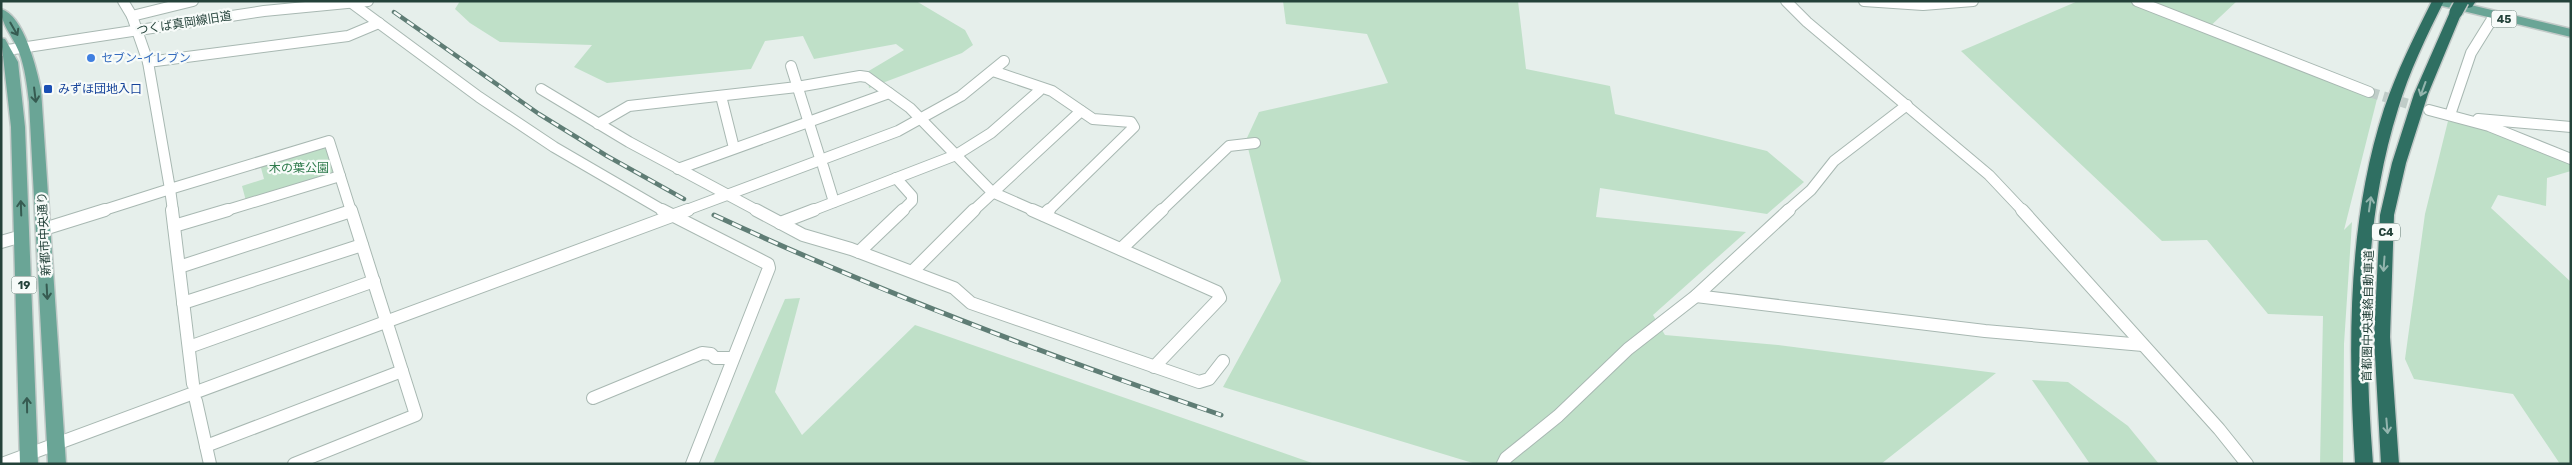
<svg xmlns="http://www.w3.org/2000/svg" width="2572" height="465" font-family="Rubik,'Noto Sans JP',sans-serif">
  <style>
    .green { fill: #bfe0c8 }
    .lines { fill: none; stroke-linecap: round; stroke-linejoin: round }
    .minor-tunnel { stroke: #bfccc8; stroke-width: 10; stroke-dasharray: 10 5; stroke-linecap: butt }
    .minor-far1-casing { stroke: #a8b8b2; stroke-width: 12 }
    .minor-casing { stroke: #a8b8b2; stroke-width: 14 }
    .major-casing { stroke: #c2cac8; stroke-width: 3 }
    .highway-casing { stroke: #c2cac8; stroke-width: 3 }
    .minor-far1 { stroke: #fff; stroke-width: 10 }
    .minor { stroke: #fff; stroke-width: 12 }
    .major { fill: #6aa596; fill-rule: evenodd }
    .highway { fill: #2f6f62; fill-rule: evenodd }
    .rail-far1-casing { stroke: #5f7d75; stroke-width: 4.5 }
    .rail-casing { stroke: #5f7d75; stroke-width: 5 }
    .rail-far1 { stroke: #f7fbf9; stroke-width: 2.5; stroke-dasharray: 8; stroke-linecap: butt }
    .rail { stroke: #f7fbf9; stroke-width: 3; stroke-dasharray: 10; stroke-linecap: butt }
    .highway-bridge-casing { stroke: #c2cac8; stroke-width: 16; stroke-linecap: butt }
    .highway-bridge { stroke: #2f6f62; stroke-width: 13 }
    .oneway { stroke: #365b51 }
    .oneway2 { stroke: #93b5ae }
    .shop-dot { fill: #3f7fe0; stroke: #f7fbf9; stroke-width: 2 }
    .transit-dot { fill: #1a4fb4; stroke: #f7fbf9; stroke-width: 2 }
    .labels { text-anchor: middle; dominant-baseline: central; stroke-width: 4.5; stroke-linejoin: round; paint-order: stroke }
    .shield { fill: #f7fbf9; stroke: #637a73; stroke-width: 1 }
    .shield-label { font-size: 11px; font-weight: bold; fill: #24423a }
    .street-label { font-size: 12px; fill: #24423a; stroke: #f7fbf9 }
    .shop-label { font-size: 12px; fill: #366cbe; stroke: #f7fbf9; text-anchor: start }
    .transit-label { font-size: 12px; fill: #164399; stroke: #f7fbf9; text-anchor: start }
    .park-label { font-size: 12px; fill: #2d7a4b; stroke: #f7fbf9 }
  </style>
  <rect width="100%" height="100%" fill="#e6efeb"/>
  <g class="green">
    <polygon points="460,1 916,1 965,30 973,45 962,53 869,88 867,72 904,50 896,44 814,59 803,36 765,41 751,69 607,83 574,67 592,45 500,42 470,23 455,9"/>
    <polygon points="1283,1 1518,1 1526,69 1610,86 1615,114 1767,151 1804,182 1767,214 1600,188 1596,217 1746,232 1653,315 1665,335 1778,345 1996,373 1881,464 1476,464 1223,387 1281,281 1246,140 1259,112 1388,83 1367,34 1286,24"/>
    <polygon points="2078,1 2237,1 2204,32 2377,99 2344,230 2352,222 2344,344 2343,464 2320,464 2323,316 2268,314 2207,240 2162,241 1961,51"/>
    <polygon points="2448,121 2482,128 2571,164 2571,171 2547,178 2546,206 2498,195 2491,208 2571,282 2571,464 2560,464 2513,394 2414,379 2405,359 2425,214"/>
    <polygon points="326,145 334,171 330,174 246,201 242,186 264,179 260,164"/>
    <polygon points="800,298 775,392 802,435 915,325 1315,464 713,464 785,299"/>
    <polygon points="2032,380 2068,382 2128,426 2159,464 2090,464"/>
  </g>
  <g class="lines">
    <polyline class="minor-tunnel" points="2369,92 2425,109"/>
    <g class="minor-far1-casing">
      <g id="minor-far1">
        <polyline points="123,1 132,16"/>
        <polyline points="193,1 132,16 148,62 170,189 329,141 351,211"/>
        <polyline points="349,1 479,97 554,147 664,211"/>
        <polyline points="1786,1 1807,22 1989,175 2023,211"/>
        <polyline points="1864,1 1923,5 1973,1"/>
        <polyline points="2137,1 2369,92"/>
        <polyline points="1,51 264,11 368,1"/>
        <polyline points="148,62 348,36 379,23"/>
        <polyline points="791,66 819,155"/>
        <polyline points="993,71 1052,91 1093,119 1131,122 1134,127 1048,211"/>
        <polyline points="541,89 629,142 758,211"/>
        <polyline points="721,96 734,148"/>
        <polyline points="2429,110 2489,126 2571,159"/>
        <polyline points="2450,115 2471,53 2494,16"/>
        <polyline points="2478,119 2571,127"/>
        <polyline points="598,124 629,106 797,87 860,76 867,77 910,108 992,192 1035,211"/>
        <polyline points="823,166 834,202"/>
        <polyline points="678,169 889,93"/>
        <polyline points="896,178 912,196 912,201 902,211"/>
        <polyline points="101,211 170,189 173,211"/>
        <polyline points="224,211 340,176"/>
        <polyline points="684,211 898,131 961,96 1004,61"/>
        <polyline points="811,211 956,155 991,133 1039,91"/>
        <polyline points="973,211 1081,111"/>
        <polyline points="1161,211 1229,146 1255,143"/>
        <polyline points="1787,211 1811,190 1834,161 1907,105"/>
      </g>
    </g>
    <g class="minor-casing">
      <g id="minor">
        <polyline points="172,210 193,384"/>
        <polyline points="662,210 768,264 769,268 692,464"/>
        <polyline points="756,210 803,235 851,249 954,288 971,303 1199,382 1209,379 1223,361"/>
        <polyline points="1032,210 1217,292 1220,298 1154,367"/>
        <polyline points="2022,210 2219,429 2247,464"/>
        <polyline points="1044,215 1049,210"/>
        <polyline points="780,223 814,210"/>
        <polyline points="174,226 228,210"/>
        <polyline points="44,229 105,210"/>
        <polyline points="1,242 22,236"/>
        <polyline points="1121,249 1162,210"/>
        <polyline points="859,252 903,210"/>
        <polyline points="179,267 351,211"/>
        <polyline points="913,271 974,210"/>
        <polyline points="1696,296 1985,331 2143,345"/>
        <polyline points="183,303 362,245"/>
        <polyline points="189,347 374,281"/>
        <polyline points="593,398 702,353 711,354 715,358 733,358"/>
        <polyline points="196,401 210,464"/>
        <polyline points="206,446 402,371"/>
        <polyline points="2,464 688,210"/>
        <polyline points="294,464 416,415 351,210"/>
        <polyline points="1503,464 1506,458 1558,416 1628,349 1696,296 1789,210"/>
      </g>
    </g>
    <g class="major-casing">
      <g id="major">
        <polygon points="2432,1 2454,1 2571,29 2571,37 2434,4"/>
        <path d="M 1,9 C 24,15 37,70 41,90 L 66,464 L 48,464 L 29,102 C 27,85 25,68 19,52 C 13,36 1,25 1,9 Z"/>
        <polygon points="1,38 5,39 18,62 25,127 38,464 20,464 11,127"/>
      </g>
    </g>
    <g class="highway-casing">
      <g id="highway">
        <path d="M 2432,1 L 2444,1 C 2426,37 2409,72 2398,109 C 2362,224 2364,346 2373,464 L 2355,464 C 2348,346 2347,223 2384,109 C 2397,71 2414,37 2432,1 Z"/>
        <polygon points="2464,1 2476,1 2472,7 2468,8 2462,4"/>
        <polygon points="2456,8 2462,12 2428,94 2406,163 2394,215 2390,337 2399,464 2381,464 2374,337 2380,215 2392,163 2414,94 2450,12"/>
      </g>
    </g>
    <use href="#minor-far1" class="minor-far1"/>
    <use href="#minor" class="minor"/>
    <use href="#major" class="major"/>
    <use href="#highway" class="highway"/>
    <g class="rail-far1-casing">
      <polyline id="rail-far1" points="394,12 539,114 607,156 684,199"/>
    </g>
    <g class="rail-casing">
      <path id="rail" d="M 714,215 C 879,292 1049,356 1221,415"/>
    </g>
    <use href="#rail-far1" class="rail-far1"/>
    <use href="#rail" class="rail"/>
    <g class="highway-bridge-casing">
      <polyline id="highway-bridge" points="2456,12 2462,1"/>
    </g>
    <use href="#highway-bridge" class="highway-bridge"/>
  </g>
  <defs><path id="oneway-shaft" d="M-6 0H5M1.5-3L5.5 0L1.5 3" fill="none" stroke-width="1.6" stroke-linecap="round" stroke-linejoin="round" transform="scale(1.25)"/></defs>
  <g class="oneway">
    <use href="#oneway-shaft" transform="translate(14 29) rotate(60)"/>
    <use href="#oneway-shaft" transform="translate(35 95) rotate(83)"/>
    <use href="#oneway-shaft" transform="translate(21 208) rotate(-92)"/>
    <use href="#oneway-shaft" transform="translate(47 292) rotate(87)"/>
    <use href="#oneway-shaft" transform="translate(27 405) rotate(-91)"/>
  </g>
  <g class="oneway2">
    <use href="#oneway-shaft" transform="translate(2423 89) rotate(110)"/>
    <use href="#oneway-shaft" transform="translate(2370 204) rotate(-82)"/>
    <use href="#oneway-shaft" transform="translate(2384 264) rotate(94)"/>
    <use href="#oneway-shaft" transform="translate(2387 426) rotate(85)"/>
  </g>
  <circle class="shop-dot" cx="91" cy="58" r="5"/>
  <rect class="transit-dot" x="43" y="84" width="10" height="10" rx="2.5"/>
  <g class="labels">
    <g class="shield">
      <rect x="2491.5" y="10.5" width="25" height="17" rx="4"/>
      <rect x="2372" y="223.5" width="28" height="17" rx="4"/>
      <rect x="11.5" y="276.5" width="25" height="17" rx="4"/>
    </g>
    <g class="shield-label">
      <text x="2504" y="19">45</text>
      <text x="2386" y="232">C4</text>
      <text x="24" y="285">19</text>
    </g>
    <g class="street-label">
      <text transform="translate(184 23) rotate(-9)">つくば真岡線旧道</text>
      <text transform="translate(44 234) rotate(-93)">新都市中央通り</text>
      <text transform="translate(2368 316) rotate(-89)">首都圏中央連絡自動車道</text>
    </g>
    <g class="shop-label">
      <text x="101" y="58">セブン-イレブン</text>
    </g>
    <g class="transit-label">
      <text x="58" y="89">みずほ団地入口</text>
    </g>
    <g class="park-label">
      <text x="299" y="168">木の葉公園</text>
    </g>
  </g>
  <rect width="2572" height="465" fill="none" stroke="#24423a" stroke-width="5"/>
</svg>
